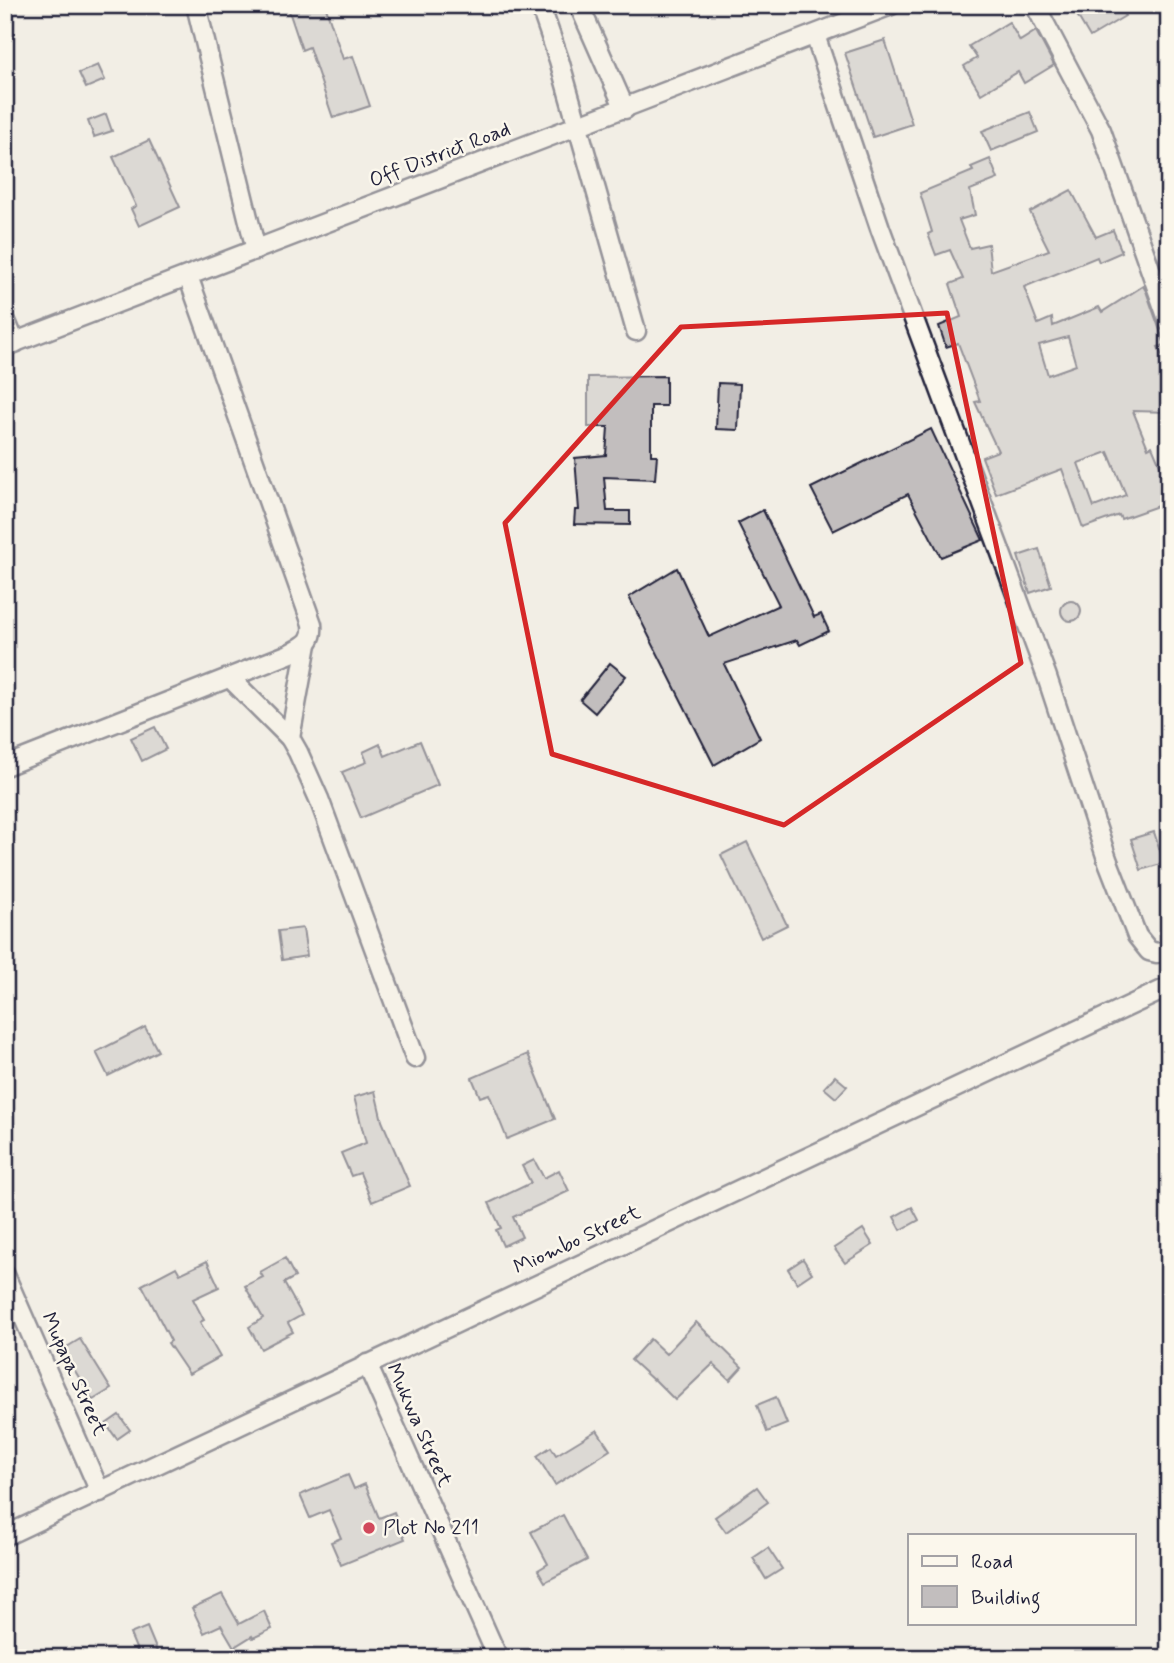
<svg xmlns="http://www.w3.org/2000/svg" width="1174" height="1663" font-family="Mynerve,sans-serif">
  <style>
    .building { fill: #c2bebe; stroke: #22223b; stroke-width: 2; fill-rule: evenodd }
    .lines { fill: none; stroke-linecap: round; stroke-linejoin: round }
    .street-casing { stroke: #22223b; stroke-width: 23 }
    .street { stroke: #fbf7ec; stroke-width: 18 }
    .marked { fill: none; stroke: #d62828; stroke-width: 5; stroke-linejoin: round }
    .poi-dot { fill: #d1495b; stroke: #fbf7ec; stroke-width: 2.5 }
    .labels { text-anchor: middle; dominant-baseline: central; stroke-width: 5; stroke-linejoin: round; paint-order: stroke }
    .street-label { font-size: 21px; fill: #22223b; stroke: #fbf7ec }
    .poi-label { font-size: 21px; fill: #22223b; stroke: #fbf7ec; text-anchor: start }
  </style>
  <rect width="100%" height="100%" fill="#f2eee5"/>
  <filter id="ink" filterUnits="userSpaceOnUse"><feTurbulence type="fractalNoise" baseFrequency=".0143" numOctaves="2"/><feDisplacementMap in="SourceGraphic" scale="14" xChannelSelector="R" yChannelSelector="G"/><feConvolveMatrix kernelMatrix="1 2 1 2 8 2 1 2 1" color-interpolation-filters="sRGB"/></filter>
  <g filter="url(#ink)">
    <g class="building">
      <polygon points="287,5 325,5 343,59 353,56 370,106 333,118 309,47 302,50"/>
      <polygon points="1071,5 1118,5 1125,16 1090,37"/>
      <polygon points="1009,22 1020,41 1036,31 1054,65 1024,83 1018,72 981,94 964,66 977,58 969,46"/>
      <polygon points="885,40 912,124 873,137 845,53"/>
      <polygon points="98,65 105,80 86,88 79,73"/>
      <polygon points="1030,112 1038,132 991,151 982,131"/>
      <polygon points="106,114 112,131 94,137 88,121"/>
      <polygon points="149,140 180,207 139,226 131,209 136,206 113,157"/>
      <path d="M 990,159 L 998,179 L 970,190 L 975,215 L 959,220 L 970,248 L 988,244 L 991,271 L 1049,250 L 1030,212 L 1071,190 L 1096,237 L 1113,230 L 1122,252 L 1099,262 L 1097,257 L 1024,287 L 1038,324 L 1052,318 L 1053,326 L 1099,307 L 1102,312 L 1143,286 L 1146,291 L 1165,345 L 1158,347 L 1169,370 L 1169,412 L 1133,411 L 1148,448 L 1152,446 L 1169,486 L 1169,502 L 1121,519 L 1119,515 L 1083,528 L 1062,469 L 996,494 L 982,457 L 998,451 L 975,402 L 980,401 L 958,343 L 946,347 L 939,326 L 961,317 L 950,284 L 963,279 L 950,250 L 936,255 L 928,234 L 932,232 L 920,193 L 973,171 L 971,167 ZM 1068,337 L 1076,365 L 1048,375 L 1039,345 ZM 1108,452 L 1126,495 L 1094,507 L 1078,463 Z"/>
      <polygon points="666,376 666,406 651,406 651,455 657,455 655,479 604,477 607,511 630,511 630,525 574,524 575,510 579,510 575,458 606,455 608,427 588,427 588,377"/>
      <polygon points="718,383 740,384 738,430 716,429"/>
      <polygon points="931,429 983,540 941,557 908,494 833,531 811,488"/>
      <polygon points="763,510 814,617 821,614 829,631 800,645 797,640 724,664 760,738 714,765 629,597 677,568 709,637 779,605 738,523"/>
      <polygon points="1039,549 1051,586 1030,593 1018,556"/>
      <circle cx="1071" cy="611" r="10"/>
      <polygon points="610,663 626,676 595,713 580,700"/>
      <polygon points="155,727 166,749 142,761 131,738"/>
      <polygon points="420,741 438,785 361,818 342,772 367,762 363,752 380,744 385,756"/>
      <polygon points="1154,832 1164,863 1141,870 1131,839"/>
      <polygon points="747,842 787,925 761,938 721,855"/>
      <polygon points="303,928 307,956 282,960 278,931"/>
      <polygon points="145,1027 158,1051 108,1076 96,1052"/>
      <polygon points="528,1054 555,1119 507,1139 489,1094 480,1097 472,1078"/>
      <polygon points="835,1076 847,1086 836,1098 824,1088"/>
      <polygon points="375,1091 382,1121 410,1186 372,1202 360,1173 351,1176 341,1153 366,1143 354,1097"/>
      <polygon points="534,1160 544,1178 559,1170 569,1191 513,1217 522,1237 503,1246 496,1230 501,1228 489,1203 531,1183 522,1166"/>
      <polygon points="912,1207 919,1220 901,1230 894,1217"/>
      <polygon points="863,1229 873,1245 845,1263 834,1248"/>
      <polygon points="285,1258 295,1277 284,1283 302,1315 288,1323 293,1332 261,1349 249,1327 263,1318 245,1286 263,1277 260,1272"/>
      <polygon points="803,1259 812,1273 797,1283 788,1269"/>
      <polygon points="207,1261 219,1287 193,1299 204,1320 200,1322 220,1357 189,1374 168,1343 171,1341 142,1285 176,1267 180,1274"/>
      <polygon points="696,1322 742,1367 730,1380 713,1364 675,1400 654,1379 653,1380 631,1360 650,1339 666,1354"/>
      <polygon points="80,1339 111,1389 93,1400 62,1350"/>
      <polygon points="776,1397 787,1424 767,1432 757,1405"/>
      <polygon points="119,1415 130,1430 117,1439 106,1424"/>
      <polygon points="597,1430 610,1450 555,1485 537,1456 551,1447 556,1455"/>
      <polygon points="348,1475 354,1489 365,1484 379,1518 394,1512 405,1539 341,1565 331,1542 341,1538 329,1510 310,1518 300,1495"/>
      <polygon points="757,1487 768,1502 726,1532 715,1517"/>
      <polygon points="563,1515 587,1560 545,1582 538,1570 548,1564 531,1532"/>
      <polygon points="768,1548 782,1569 766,1579 753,1558"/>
      <polygon points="222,1594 239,1624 264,1611 272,1629 253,1638 252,1636 234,1647 221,1625 204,1633 192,1608"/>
      <polygon points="147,1627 157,1651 140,1658 130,1634"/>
    </g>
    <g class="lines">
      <g class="street-casing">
        <g id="street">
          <polyline points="196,5 256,250"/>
          <polyline points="540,5 559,60 636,331"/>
          <polyline points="579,5 625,109"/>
          <polyline points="1035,5 1101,130 1169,322"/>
          <polyline points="815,35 880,228 1047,677 1107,859 1137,936 1149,951 1157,953 1169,951"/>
          <polyline points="5,319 15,343"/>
          <polyline points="5,346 891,5"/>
          <polyline points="230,678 290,738 298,752 319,799 415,1058"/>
          <polyline points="290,738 307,644"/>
          <path d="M 5,766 L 289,654 C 304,645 314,643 312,624 L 188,276"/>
          <polyline points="5,1275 100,1492"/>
          <polyline points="367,1364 498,1658"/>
          <polyline points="5,1536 1169,987"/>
        </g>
      </g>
      <use href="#street" class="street"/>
    </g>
  </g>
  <path d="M0 0H1174V1663H0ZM 947,313 L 1021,663 L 784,825 L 552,754 L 505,523 L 681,327 Z" fill="#f2eee5" fill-opacity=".55" fill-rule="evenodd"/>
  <path class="marked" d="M 947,313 L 1021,663 L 784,825 L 552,754 L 505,523 L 681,327 Z"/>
  <circle class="poi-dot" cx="369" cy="1528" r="7"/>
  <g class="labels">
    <g class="street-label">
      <text transform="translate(440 155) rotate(-21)">Off District Road</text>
      <text transform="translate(577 1240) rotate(-25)">Miombo Street</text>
      <text transform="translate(74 1374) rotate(66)">Mupapa Street</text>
      <text transform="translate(419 1425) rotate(66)">Mukwa Street</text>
    </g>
    <g class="poi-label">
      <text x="383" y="1528">Plot No 211</text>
    </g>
  </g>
  <rect width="1174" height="1663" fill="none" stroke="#fbf7ec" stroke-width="28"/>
  <rect x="14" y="14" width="1146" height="1635" fill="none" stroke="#22223b" stroke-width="2.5" filter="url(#ink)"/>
  <rect x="908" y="1534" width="228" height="91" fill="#fbf7ec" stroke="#a4a2a5" stroke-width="2"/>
  <rect x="922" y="1556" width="35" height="10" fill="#fbf7ec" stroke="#a4a2a5" stroke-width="2"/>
  <text x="971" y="1568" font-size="21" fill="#22223b">Road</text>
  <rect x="922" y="1586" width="35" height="21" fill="#c2bebe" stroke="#a4a2a5" stroke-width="2"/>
  <text x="971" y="1604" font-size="21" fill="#22223b">Building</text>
</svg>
